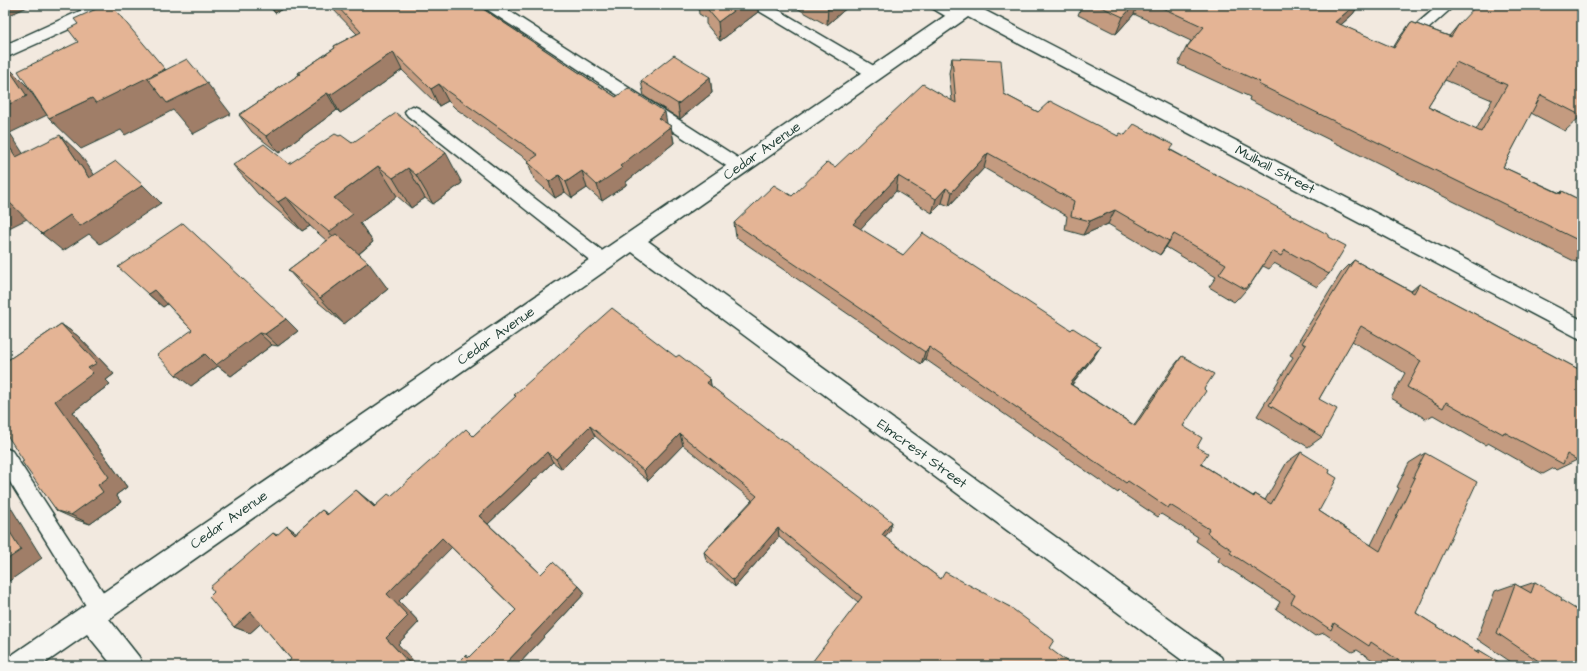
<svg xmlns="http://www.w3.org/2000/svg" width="1587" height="671" font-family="'Architects Daughter',sans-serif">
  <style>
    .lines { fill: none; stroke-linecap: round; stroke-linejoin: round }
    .lane-casing { stroke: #1f3d34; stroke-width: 3 }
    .street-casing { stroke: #1f3d34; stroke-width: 3 }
    .lane { fill: #f6f6f2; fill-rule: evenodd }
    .street { fill: #f6f6f2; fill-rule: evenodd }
    .wall { fill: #c49b80; stroke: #1f3d34; fill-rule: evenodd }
    .shaded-wall { fill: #a07e68; stroke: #1f3d34 }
    .building { fill: #e4b495; stroke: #1f3d34; fill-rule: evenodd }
    .labels { text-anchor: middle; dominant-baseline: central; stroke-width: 3; stroke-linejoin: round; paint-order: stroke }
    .street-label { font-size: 14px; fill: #1f3d34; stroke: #f6f6f2 }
  </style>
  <rect width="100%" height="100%" fill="#f2e9df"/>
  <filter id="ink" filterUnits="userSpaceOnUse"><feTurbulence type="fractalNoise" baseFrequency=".025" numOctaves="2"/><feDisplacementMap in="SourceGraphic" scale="8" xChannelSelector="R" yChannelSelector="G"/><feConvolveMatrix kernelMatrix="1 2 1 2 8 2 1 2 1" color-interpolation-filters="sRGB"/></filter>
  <g filter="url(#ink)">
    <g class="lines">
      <g class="lane-casing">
        <g id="lane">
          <polygon points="483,5 500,5 746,163 748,167 746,171 740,173 734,171 485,8"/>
          <polygon points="752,5 770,5 879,69 881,73 879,77 874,78 869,77 754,8"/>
          <path d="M 930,5 C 942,5 958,4 965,16 L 963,19 C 952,22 941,13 932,8 Z"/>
          <polygon points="1439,5 1455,5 1428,29 1423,31 1418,29 1416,26 1418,23"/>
          <polygon points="413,106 418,108 609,256 612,261 609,266 603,268 597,266 408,116 405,112 408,108"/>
          <polygon points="5,448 12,451 109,601 112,609 109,617 101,620 93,617 5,474"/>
        </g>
      </g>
      <g class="street-casing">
        <g id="street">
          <polygon points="93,5 117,5 114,9 5,58 5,45"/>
          <polygon points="961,5 982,5 980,8 1582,320 1582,340 968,17 648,241 1221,657 1225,666 1190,666 632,252 109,619 139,657 143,666 113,666 87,634 41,666 5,666 9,657"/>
        </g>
      </g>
      <use href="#lane" class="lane"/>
      <use href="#street" class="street"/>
    </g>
    <g class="wall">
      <polygon points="268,5 290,5 275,13"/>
      <polygon points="329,5 477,5 616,97 671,126 674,143 626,182 626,185 602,201 587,188 572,198 565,192 555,198 534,179 528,162 529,161 455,108 448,101 439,106 402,70 345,110 340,113 337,110 279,153 252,132 239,115 299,75 298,73 335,48 334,46 357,34"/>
      <polygon points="698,5 758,5 758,12 720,41 706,24 706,18 699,14"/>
      <polygon points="791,5 850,5 827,25"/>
      <path d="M 1082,5 L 1359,5 L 1353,14 L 1341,25 L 1393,48 L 1399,38 L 1411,22 L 1449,36 L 1459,24 L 1582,115 L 1565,131 L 1531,113 L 1503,167 L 1560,193 L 1562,191 L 1582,201 L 1582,265 L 1249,100 L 1250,97 L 1178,64 L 1186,48 L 1191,41 L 1134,14 L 1116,34 L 1078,15 ZM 1445,80 L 1492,100 L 1476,130 L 1428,107 Z"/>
      <polygon points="952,58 1004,94 1038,112 1118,136 1125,135 1171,150 1329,237 1329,274 1317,287 1274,263 1269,269 1263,266 1250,285 1239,298 1238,298 1234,302 1209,287 1216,277 1166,247 1160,255 1108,224 1083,235 1065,230 1067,216 984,168 949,206 942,203 932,213 896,191 860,229 903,255 1071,330 1101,346 1093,358 1072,385 1134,425 1173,367 1182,356 1204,389 1183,426 1197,447 1201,464 1253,496 1255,494 1265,500 1287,462 1301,452 1329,473 1319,511 1371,545 1399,488 1397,487 1409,463 1425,453 1416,613 1476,651 1479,650 1503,666 1382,666 1357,650 1352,652 1324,633 1315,636 1276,609 1280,602 1218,561 1220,557 1196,541 1198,537 1161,514 1158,517 1119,491 1118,493 925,359 921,364 736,237 734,223 792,196 835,167 952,100 949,73"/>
      <polygon points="710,77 712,93 680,119 644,96 641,81"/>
      <polygon points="339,136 352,143 462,183 433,204 425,198 411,208 397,196 360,223 373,242 359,254 388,289 344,324 312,297 288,270 327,241 310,226 302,231 258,194 233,165 289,164"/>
      <polygon points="1354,260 1411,291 1419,284 1582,371 1582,463 1577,460 1556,470 1554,468 1543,474 1488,443 1485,445 1433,415 1426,419 1391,398 1405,373 1352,341 1319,399 1322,437 1308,447 1257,416 1293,357 1290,355 1341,273"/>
      <polygon points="148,294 286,319 298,331 278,346 272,345 231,376 218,366 191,386 192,330 167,304 163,307"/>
      <polygon points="61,324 78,336 114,374 106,380 110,384 73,412 127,487 116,495 121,502 90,524 77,520 57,511 24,461 8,360"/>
      <polygon points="676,357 710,379 711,386 890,531 884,537 941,579 1010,607 858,602 779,537 735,587 706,560 704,552 752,500 683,445 648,481 595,436 562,469 553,462 488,524 541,574 579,586 585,593 517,666 455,666 469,657 516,610 451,547 399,601 419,622 398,644 291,659 261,623 250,633 234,627 214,592 273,533 277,535 297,532 322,510 328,514 367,499 375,506 391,496 473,436 516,397 514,395"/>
      <polygon points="1535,582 1561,600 1582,666 1517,666 1477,639 1495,591 1515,584 1520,587"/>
    </g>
    <g class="shaded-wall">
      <polygon points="5,5 32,5 5,17"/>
      <polygon points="270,5 290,5 275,13"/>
      <polygon points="741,5 758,5 758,12 720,41 718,22"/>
      <polygon points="828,5 850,5 827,25 828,6"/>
      <polygon points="1134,5 1138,5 1134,14 1116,34 1123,17"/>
      <polygon points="1355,5 1359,5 1353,14 1325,39 1335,22"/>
      <polygon points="393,52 402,70 345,110 340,113 330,95"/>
      <polygon points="6,65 26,85 47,115 10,133 37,175 16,157 5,140"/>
      <polygon points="165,69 185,94 207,83 231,114 193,134 173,110 125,135 121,130 81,149 49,118 92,98"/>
      <polygon points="710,77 712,93 680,119 678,104"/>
      <polygon points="439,84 448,101 439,106 431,89"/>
      <polygon points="327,93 337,110 279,153 266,136"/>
      <polygon points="665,112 668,129 671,126 674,143 626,182 626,185 602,201 597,185 620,166 658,118"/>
      <polygon points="60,135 80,154 109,196 89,178"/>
      <polygon points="446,153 462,183 433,204 416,175"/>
      <polygon points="988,153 984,168 949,206 952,192"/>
      <polygon points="378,166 397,196 360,223 373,242 351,260 329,232 334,198"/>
      <polygon points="408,168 425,198 411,208 393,178"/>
      <polygon points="582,171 587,188 572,198 566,182"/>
      <polygon points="559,175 565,192 555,198 549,182"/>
      <polygon points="898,176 896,191 852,238 853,224"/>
      <polygon points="143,185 161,203 100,244 89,234 63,251 42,234 70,215"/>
      <polygon points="946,188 942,203 932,213 936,199"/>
      <polygon points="286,197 310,226 302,231 278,202"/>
      <polygon points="7,200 29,218 5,230 5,201"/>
      <polygon points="1115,210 1108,224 1083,235 1090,221"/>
      <polygon points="1174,234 1166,247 1160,255 1169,241"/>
      <polygon points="368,262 388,289 344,324 320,298"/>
      <polygon points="154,290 169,303 163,307 148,294"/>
      <polygon points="286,319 298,331 278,346 265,334"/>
      <polygon points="61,324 78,336 114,374 106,380 110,384 73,412 127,487 116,495 121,502 90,524 71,515 98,485 55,401 88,368"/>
      <polygon points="259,333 272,345 231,376 218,366 191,386 176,375 205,354"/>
      <polygon points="1101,346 1093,358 1063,395 1070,384"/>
      <polygon points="929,347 925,359 921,364 925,352"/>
      <polygon points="710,379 712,391 707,383"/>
      <polygon points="590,426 595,436 562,469 556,459"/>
      <polygon points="680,434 683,445 648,481 644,471"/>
      <polygon points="547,452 553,462 488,524 479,516"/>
      <polygon points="356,490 367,499 385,516 374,507"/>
      <polygon points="5,498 42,558 5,584"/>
      <polygon points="892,522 890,531 879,543 882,535"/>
      <polygon points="287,526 300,535 295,534"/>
      <polygon points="778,528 779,537 735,587 733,580"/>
      <polygon points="442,538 452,547 399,601 419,622 398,644 418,666 412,666 386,638 387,594"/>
      <polygon points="579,586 585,593 517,666 505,666 504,665"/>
      <polygon points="251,612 267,618 250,633 234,627"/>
    </g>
    <g class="building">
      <polygon points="105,5 111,5 165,69 96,103 92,98 49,118 18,71 78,42 68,29 78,24 74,19"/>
      <polygon points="336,5 477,5 616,97 628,88 665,112 658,118 671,126 620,166 622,168 597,185 582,171 566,182 559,175 549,182 528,162 538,155 447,91 439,84 431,89 393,52 335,92 330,95 327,93 266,136 239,115 300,74 298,73 335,48 334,46 361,32"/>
      <polygon points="704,5 741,5 718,22"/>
      <polygon points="1097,5 1134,5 1123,17"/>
      <path d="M 1156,5 L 1355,5 L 1335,22 L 1394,48 L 1411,22 L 1451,37 L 1459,24 L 1477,5 L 1582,5 L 1582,116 L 1541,95 L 1503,167 L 1561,194 L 1562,191 L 1582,201 L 1582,242 L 1258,84 L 1260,82 L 1186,48 L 1204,27 ZM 1456,62 L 1507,85 L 1481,132 L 1428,107 Z"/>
      <polygon points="674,55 710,77 678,104 641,81"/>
      <polygon points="952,58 1001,60 1004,94 1038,112 1050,101 1118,136 1120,133 1125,135 1134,124 1174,145 1170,150 1329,235 1329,237 1346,246 1329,274 1285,250 1281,256 1272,251 1250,285 1248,285 1245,289 1219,274 1226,264 1174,234 1169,241 1115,210 1090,221 1071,216 1074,201 988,153 952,192 946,188 936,199 898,176 853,224 903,255 923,233 1071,330 1073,328 1101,346 1070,384 1135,426 1182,356 1214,374 1204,389 1206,391 1183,426 1202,438 1197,447 1208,453 1201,464 1254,497 1255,494 1271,504 1301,452 1330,470 1329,473 1337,478 1319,511 1380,551 1415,478 1413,477 1425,453 1477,482 1416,613 1479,653 1479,650 1504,665 1503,666 1407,666 1371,642 1369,646 1334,623 1331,630 1291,603 1295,595 1230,553 1232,550 1207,533 1209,529 1170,505 1168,508 1128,481 1126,483 929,347 925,352 734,223 774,185 792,196 827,162 835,167 923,84 956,103"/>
      <polygon points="187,59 207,83 167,103 148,79"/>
      <polygon points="6,65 27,96 5,106 5,66"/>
      <polygon points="396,113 446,153 416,175 408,168 393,178 378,166 334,198 353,214 329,232 286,197 278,202 233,165 264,144 289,164 335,134 339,136 341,135 352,143"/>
      <polygon points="60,135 89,178 116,161 143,185 80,226 70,215 42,234 7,200 5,201 5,140 16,157"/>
      <polygon points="183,223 286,319 265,334 259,333 216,365 205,354 176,375 157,355 192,330 154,290 148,294 118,267"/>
      <polygon points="336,234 368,262 320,298 288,270"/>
      <polygon points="1354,260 1414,293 1419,284 1582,371 1582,446 1577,460 1567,454 1563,464 1504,432 1503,434 1446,402 1443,408 1407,387 1421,361 1361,326 1319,399 1337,409 1322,437 1269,405 1306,345 1302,343"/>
      <polygon points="612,308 676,357 679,355 710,379 707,383 780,439 781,438 892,522 882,535 941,579 945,572 1010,607 1054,640 1049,648 1069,663 1067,666 809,666 862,597 778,528 733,580 704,552 757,496 680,434 644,471 590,426 556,459 547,452 479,516 541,574 553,562 579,586 504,665 505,666 455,666 466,655 468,658 516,610 442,538 387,594 408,616 386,638 412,666 289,666 287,664 291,659 251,612 234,627 209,597 214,592 210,587 273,533 276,536 287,526 295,534 322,510 327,515 356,490 374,507 388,494 391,496 466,429 473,436 516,396 514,395"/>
      <polygon points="61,324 97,363 88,368 93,373 55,401 109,477 98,485 103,492 71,515 57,511 22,462 24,461 5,432 5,362"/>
      <polygon points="5,524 21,550 5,561"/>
      <polygon points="1535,582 1562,598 1561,600 1582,613 1582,666 1546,666 1497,633 1515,584 1531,593"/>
    </g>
  </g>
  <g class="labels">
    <g class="street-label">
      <text transform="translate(762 151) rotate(-35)">Cedar Avenue</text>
      <text transform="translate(1275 170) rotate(28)">Mulhall Street</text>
      <text transform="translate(496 336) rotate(-35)">Cedar Avenue</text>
      <text transform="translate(922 454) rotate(36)">Elmcrest Street</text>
      <text transform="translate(229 520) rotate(-35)">Cedar Avenue</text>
    </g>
  </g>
  <rect width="1587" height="671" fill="none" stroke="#f6f6f2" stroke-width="20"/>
  <rect x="10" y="10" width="1567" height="651" fill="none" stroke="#1f3d34" stroke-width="1.5" filter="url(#ink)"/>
</svg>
